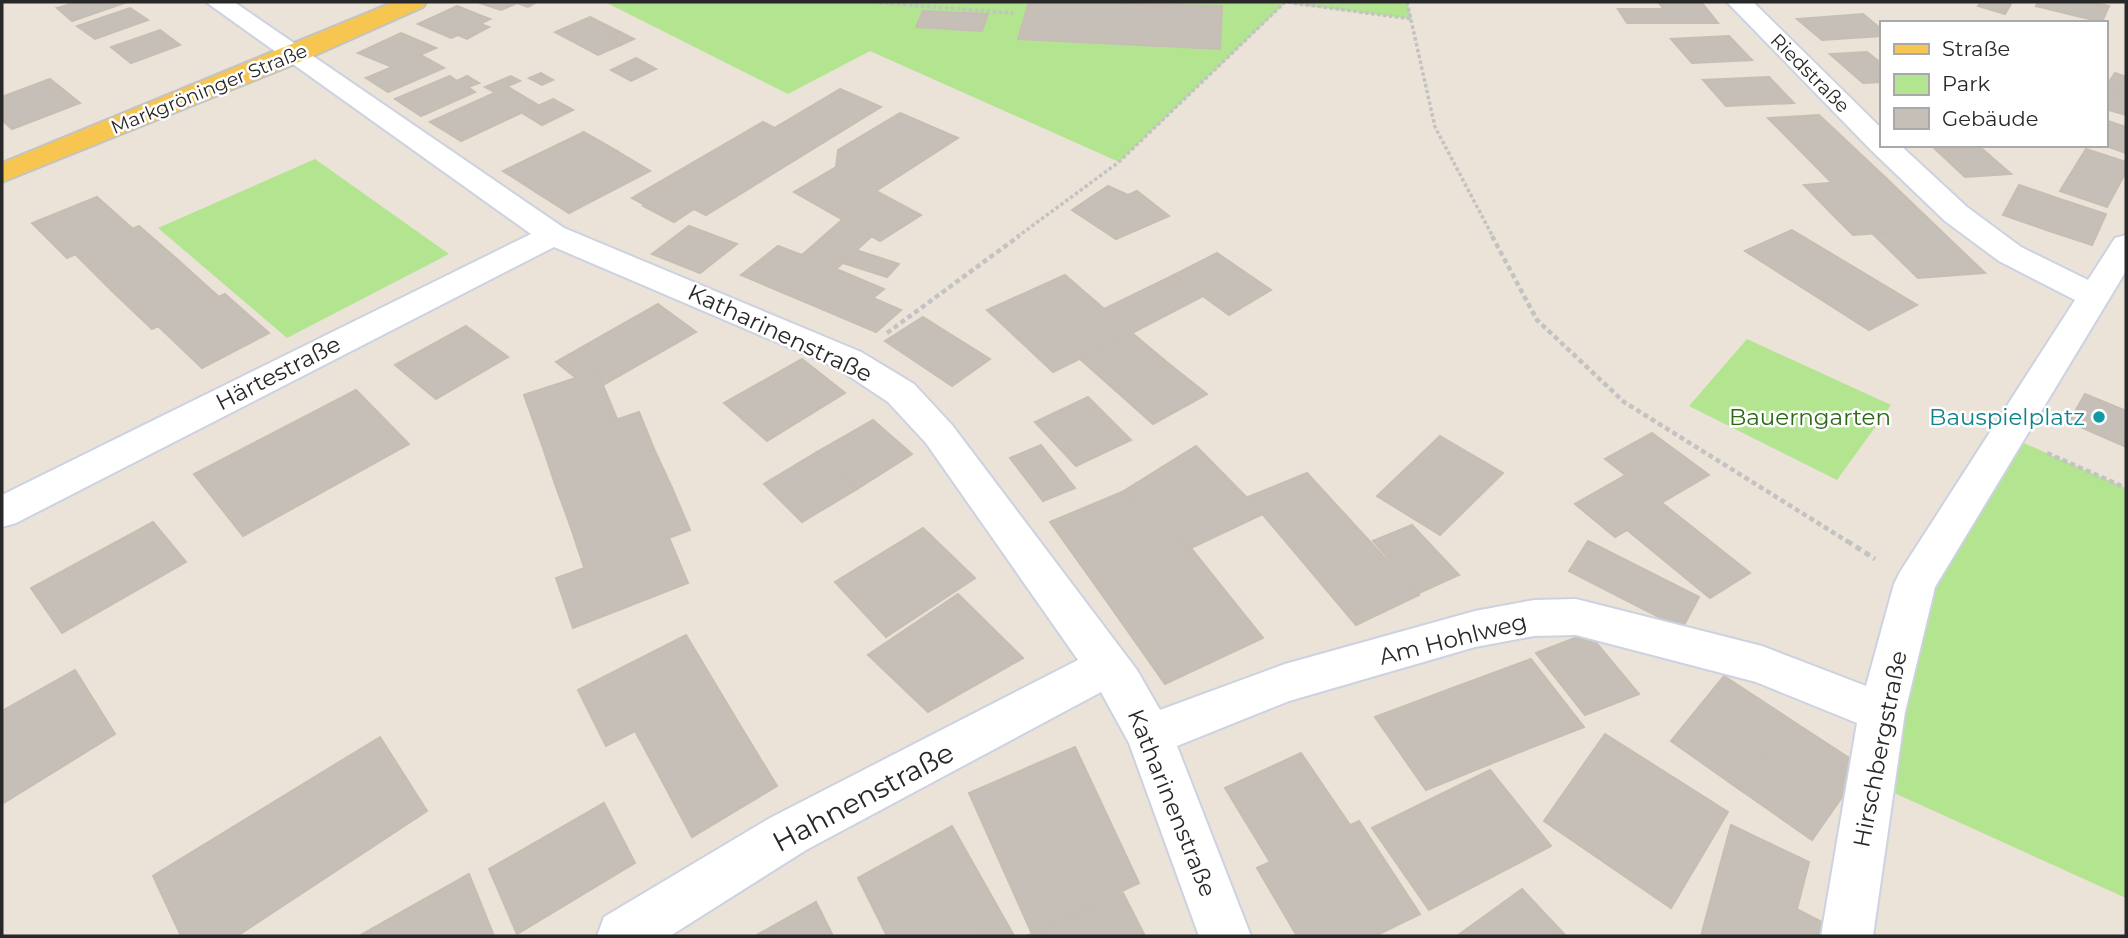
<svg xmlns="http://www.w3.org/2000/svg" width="2128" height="938" font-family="Montserrat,sans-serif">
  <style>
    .green { fill: #b3e591 }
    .building { fill: #c6bfb8; stroke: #c6beb2; stroke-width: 2 }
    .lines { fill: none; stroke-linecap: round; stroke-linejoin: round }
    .minor-casing { stroke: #cdd2e2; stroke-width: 4 }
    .major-casing { stroke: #c3c3c3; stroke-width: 4 }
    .path-far2 { stroke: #c3c3c3; stroke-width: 3.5; stroke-dasharray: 3.5 2.5; stroke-linecap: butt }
    .path-far1 { stroke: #c3c3c3; stroke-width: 4.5; stroke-dasharray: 5 3.5; stroke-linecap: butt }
    .path { stroke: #c3c3c3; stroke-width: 5; stroke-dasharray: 6 4.5; stroke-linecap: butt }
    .minor { fill: #fff; fill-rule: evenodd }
    .major { fill: #f7c651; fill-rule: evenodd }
    .culture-dot { fill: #0f9aa8; stroke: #fff; stroke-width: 2.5 }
    .labels { text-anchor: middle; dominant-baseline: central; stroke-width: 5; stroke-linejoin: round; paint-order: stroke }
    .far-street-label { font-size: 19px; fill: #282828; stroke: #fff }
    .street-label { font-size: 23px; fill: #282828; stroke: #fff }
    .park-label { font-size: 23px; fill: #2b6715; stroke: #fff }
    .culture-label { font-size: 23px; fill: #0d838f; stroke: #fff; text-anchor: end }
    .near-street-label { font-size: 28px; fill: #282828; stroke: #fff }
  </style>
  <rect width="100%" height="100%" fill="#ebe2d8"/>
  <g class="green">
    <polygon points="605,2 1407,2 1412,19 1285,3 1119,162 870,51 788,94"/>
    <polygon points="315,159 449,254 287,338 158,228"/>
    <polygon points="1747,339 1891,405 1837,480 1689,406"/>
    <polygon points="2008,436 2126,488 2126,898 1870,782 1915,584"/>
  </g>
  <g class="building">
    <polygon points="78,2 127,2 72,21 57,8"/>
    <polygon points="477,2 537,2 528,7 517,3 501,10"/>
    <polygon points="1029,2 1222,6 1220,49 1018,39"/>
    <polygon points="1981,2 2012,2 2005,14 1978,6"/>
    <polygon points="2038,2 2090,2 2109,6 2102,22 2036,6"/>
    <polygon points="1659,3 1702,3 1718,23 1627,23 1618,9 1664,9"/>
    <polygon points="457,6 490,19 480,24 489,27 467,39 458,35 451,38 418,24"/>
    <polygon points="130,8 148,20 95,39 77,26"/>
    <polygon points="923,11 988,14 982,31 916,27"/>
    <polygon points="1863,14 1881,29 1881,36 1822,40 1797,19"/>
    <polygon points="590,17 620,32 607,38 621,45 598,55 555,32"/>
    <polygon points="160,30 180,45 131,63 111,47"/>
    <polygon points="620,32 634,39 621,45 607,38"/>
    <polygon points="401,33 436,48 392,67 358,53"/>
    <polygon points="1729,36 1752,60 1692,63 1671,39"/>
    <polygon points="1867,52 1881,63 1881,82 1863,83 1830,54"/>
    <polygon points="421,55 444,68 388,92 366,78"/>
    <polygon points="636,58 656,69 631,81 611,70"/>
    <polygon points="541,73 553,80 542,85 529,78"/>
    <polygon points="2115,73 2126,77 2126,95 2105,88"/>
    <polygon points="450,76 457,81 467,76 479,83 468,87 475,92 421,116 395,99"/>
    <polygon points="511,76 520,81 494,92 485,87"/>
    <polygon points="1769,77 1794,103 1726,106 1703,80"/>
    <polygon points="50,79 80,103 12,129 2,120 2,97"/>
    <polygon points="508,87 538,105 461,141 430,122"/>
    <polygon points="2105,88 2126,95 2126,115 2105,109"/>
    <polygon points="840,89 881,107 706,215 694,209 674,222 643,206"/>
    <polygon points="553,99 573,110 542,125 522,113"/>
    <polygon points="900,113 958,138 876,191 921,215 880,241 794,192 836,167 838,150"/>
    <polygon points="1819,115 1886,178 1832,183 1768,118"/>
    <polygon points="2105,120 2126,127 2126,153 2103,145 2105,145"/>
    <polygon points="763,122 775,128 645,205 632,198"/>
    <polygon points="584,132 617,151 536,192 503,171"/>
    <polygon points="1980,147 2011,174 1965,177 1935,149"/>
    <polygon points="2086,149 2126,162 2126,172 2107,207 2060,191"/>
    <polygon points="617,151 650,171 569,213 536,192"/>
    <polygon points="1886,178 1914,205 1830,212 1804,185"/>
    <polygon points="2019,185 2066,201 2052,232 2003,215"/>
    <polygon points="1108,186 1128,195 1137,191 1169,216 1116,239 1072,210"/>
    <polygon points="97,197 133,229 67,258 32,223"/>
    <polygon points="2066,201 2106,214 2092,245 2052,232"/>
    <polygon points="1914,205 1939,229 1853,235 1830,212"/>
    <polygon points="842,220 872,236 836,269 802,255"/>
    <polygon points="139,226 178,260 112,291 75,254"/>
    <polygon points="689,226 737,244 700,273 652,254"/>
    <polygon points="1939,229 1985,273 1918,278 1873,234"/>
    <polygon points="1792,230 1917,305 1869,330 1745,251"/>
    <polygon points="778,246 802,255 841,271 805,302 741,275"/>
    <polygon points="856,250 899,264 887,277 843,263"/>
    <polygon points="1217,253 1271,290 1229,315 1174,275"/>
    <polygon points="178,260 219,297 152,329 112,291"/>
    <polygon points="841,271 884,289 873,298 901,310 876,332 805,302"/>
    <polygon points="1065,275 1132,333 1053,372 987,310"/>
    <polygon points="1174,275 1203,296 1132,333 1104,309"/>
    <polygon points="225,294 269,333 202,368 158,326"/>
    <polygon points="658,304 696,332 603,385 597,371 576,378 556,362"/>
    <polygon points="923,317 990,359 952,386 885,341"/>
    <polygon points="466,326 508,357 436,399 395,365"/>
    <polygon points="1132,333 1168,363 1116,391 1080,359"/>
    <polygon points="802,359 845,393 767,441 724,403"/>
    <polygon points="1168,363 1207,394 1153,424 1116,391"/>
    <polygon points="597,371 617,419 542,445 524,395"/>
    <polygon points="356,390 409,444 243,536 194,474"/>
    <polygon points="2085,394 2126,411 2124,446 2069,422"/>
    <polygon points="1088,397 1131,440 1076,466 1035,422"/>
    <polygon points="639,412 654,449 555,484 542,445"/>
    <polygon points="873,420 912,454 857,489 817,452"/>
    <polygon points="1652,433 1709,475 1661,503 1605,459"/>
    <polygon points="1440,436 1503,473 1440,535 1377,496"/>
    <polygon points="1041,445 1075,488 1043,501 1010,458"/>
    <polygon points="1196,446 1263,514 1191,548 1122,492"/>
    <polygon points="654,449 672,488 570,525 555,484"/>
    <polygon points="817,452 857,489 802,522 764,484"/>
    <polygon points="1307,473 1419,595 1356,625 1248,497"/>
    <polygon points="1626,475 1667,507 1615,537 1575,504"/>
    <polygon points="672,488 690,530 585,570 570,525"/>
    <polygon points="1122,492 1191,548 1098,589 1050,522"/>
    <polygon points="1667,507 1750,573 1710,598 1627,530"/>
    <polygon points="153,522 186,562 62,633 31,588"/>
    <polygon points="1412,525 1459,575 1419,593 1373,541"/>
    <polygon points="923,528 975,578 886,637 835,582"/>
    <polygon points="669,538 688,583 573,628 556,578"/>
    <polygon points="1588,541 1699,597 1682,629 1569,571"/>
    <polygon points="1191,548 1263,638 1165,684 1098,589"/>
    <polygon points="958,594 1023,658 928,712 868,655"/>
    <polygon points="1588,633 1639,694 1585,715 1536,653"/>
    <polygon points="686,635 735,717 653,764 635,731 606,746 578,690"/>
    <polygon points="1531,659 1584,727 1510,756 1458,686"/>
    <polygon points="75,670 115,734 2,804 2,711"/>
    <polygon points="1724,676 1791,720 1739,789 1671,741"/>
    <polygon points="1458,686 1510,756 1426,790 1375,717"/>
    <polygon points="735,717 777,786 692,837 653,764"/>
    <polygon points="1791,720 1863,767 1812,840 1739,789"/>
    <polygon points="1605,734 1728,812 1671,908 1544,821"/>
    <polygon points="380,737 427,811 237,936 181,936 153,876"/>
    <polygon points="1075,747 1139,883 1032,934 969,793"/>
    <polygon points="1301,753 1350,825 1270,862 1225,788"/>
    <polygon points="1490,770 1551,846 1429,910 1372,828"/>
    <polygon points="604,803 635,863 517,934 489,869"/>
    <polygon points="1359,821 1420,914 1375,936 1297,936 1257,868"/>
    <polygon points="1731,825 1809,862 1797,909 1719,869"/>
    <polygon points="952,826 1013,934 887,936 858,878"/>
    <polygon points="1719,869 1822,922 1819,936 1701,936"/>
    <polygon points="469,874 494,936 359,936"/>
    <polygon points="1522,889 1566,936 1457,936"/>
    <polygon points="1123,893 1145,936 1026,936 1032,934"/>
    <polygon points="816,902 833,936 755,936"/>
  </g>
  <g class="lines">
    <g class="minor-casing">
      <polygon id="minor" points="206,2 234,2 564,228 861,352 914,384 952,425 1137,670 1160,710 1285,664 1475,611 1534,600 1576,599 1762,646 1866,686 1894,584 1900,572 2075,300 1999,261 1945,221 1871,150 1727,2 1753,2 1881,128 1881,145 1900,145 1967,207 2021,247 2088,280 2115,238 2126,235 2126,271 1935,587 1905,712 1873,936 1821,936 1857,723 1756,682 1576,635 1534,636 1475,647 1289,701 1177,746 1251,936 1199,936 1129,743 1101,692 806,850 670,936 597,936 604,917 770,818 1078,660 926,443 888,402 837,368 554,247 16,523 2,527 2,495 531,234"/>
    </g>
    <g class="major-casing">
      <polygon id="major" points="394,2 426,2 423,7 302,61 2,182 2,163"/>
    </g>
    <g class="path-far2">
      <polyline points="867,2 1013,13"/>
      <polyline points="1407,2 1435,127 1493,237"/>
      <polyline points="1017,237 1119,162 1285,2 1412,19"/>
    </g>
    <g class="path-far1">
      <polyline points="1492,236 1537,320 1624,402 1850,543"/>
      <polyline points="887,333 1019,236"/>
      <polyline points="2047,453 2126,488"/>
    </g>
    <polyline class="path" points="1847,541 1875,559"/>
    <use href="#minor" class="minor"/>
    <use href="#major" class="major"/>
  </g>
  <circle class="culture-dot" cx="2099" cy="417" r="7"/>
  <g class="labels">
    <g class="far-street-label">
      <text transform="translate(1810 73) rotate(45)">Riedstraße</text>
      <text transform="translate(209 89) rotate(-22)">Markgröninger Straße</text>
    </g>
    <g class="street-label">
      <text transform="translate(780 333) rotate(25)">Katharinenstraße</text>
      <text transform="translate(278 373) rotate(-27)">Härtestraße</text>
      <text transform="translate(1453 639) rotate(-14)">Am Hohlweg</text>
      <text transform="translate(1880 749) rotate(-79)">Hirschbergstraße</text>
      <text transform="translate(1172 803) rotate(68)">Katharinenstraße</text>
    </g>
    <g class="park-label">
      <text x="1810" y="417">Bauerngarten</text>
    </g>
    <g class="culture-label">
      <text x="2085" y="417">Bauspielplatz</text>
    </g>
    <g class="near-street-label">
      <text transform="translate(863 797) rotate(-28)">Hahnenstraße</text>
    </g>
  </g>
  <rect width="2128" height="938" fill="none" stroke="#282828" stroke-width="7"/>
  <rect x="1880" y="21" width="228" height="126" fill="#ffffff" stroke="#a9a9a9" stroke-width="2"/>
  <rect x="1894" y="44" width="35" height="10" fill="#f7c651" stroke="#a9a9a9" stroke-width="2"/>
  <text x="1942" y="56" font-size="21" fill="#282828">Straße</text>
  <rect x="1894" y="74" width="35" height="21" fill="#b3e591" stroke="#a9a9a9" stroke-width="2"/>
  <text x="1942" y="91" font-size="21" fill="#282828">Park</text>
  <rect x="1894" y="108" width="35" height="21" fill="#c6bfb8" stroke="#a9a9a9" stroke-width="2"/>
  <text x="1942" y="126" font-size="21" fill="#282828">Gebäude</text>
</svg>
